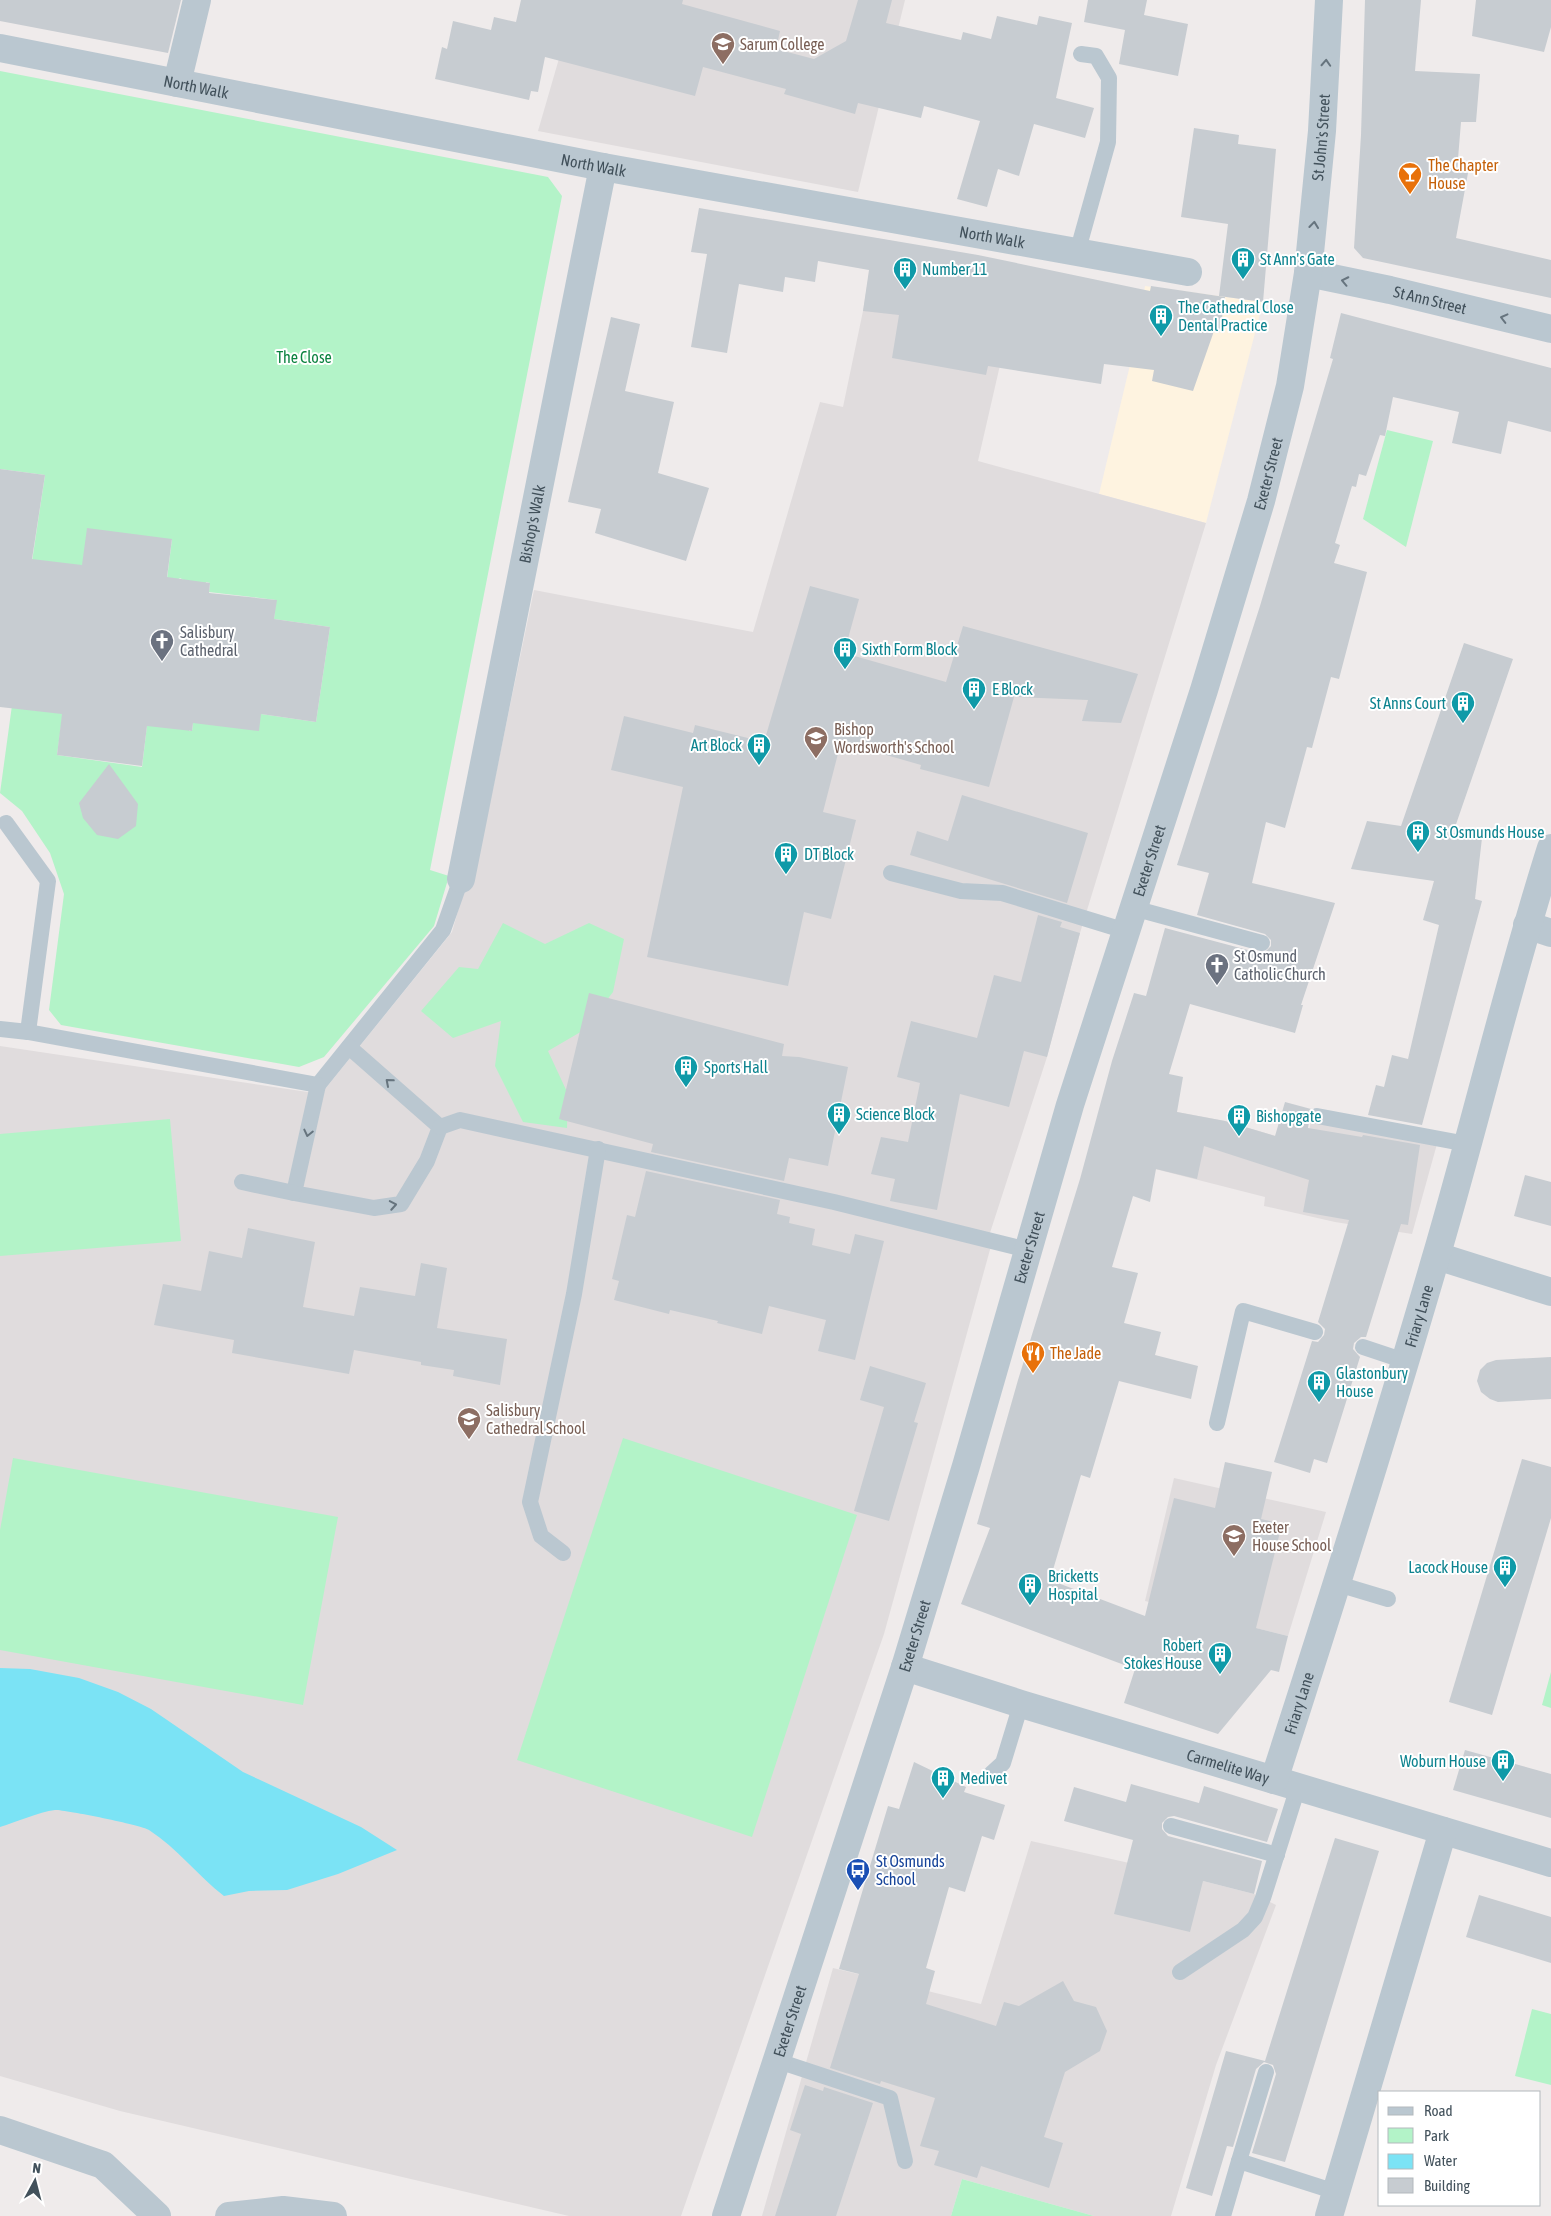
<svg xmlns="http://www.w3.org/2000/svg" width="1551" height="2216" font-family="'Asap Condensed',sans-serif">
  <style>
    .commercial { fill: #fef3e0 }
    .education { fill: #e0dcdd }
    .green { fill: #b3f3c8 }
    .water { fill: #7be3f5 }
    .building { fill: #c7ccd1 }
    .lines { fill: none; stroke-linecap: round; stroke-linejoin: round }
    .service { stroke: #bac7d0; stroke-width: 16 }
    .minor { stroke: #bac7d0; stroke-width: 28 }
    .tertiary { stroke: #bac7d0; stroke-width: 28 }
    .oneway { stroke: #66747e }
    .labels { text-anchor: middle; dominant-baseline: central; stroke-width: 4; stroke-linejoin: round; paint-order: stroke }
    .education-label { font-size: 16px; fill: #785e54; stroke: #fff; text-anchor: start }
    .street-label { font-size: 16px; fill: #42515b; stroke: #fff }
    .food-label { font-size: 16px; fill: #c56008; stroke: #fff; text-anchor: start }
    .culture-label { font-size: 16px; fill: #0d838f; stroke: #fff; text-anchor: start }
    .park-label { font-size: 16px; fill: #0c8340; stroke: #fff }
    .worship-label { font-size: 16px; fill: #5b616d; stroke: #fff; text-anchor: start }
    .transit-label { font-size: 16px; fill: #164399; stroke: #fff; text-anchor: start }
  </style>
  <rect width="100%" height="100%" fill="#efebeb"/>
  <polygon class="commercial" points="1145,286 1263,302 1206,523 1099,494 1136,340"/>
  <g class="education">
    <polygon points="576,0 905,0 858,192 538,131"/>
    <polygon points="875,238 1023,265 978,461 1206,523 1080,933 1047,1057 988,1239 991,1246 884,1634 681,2216 569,2216 120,2111 0,2076 0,1046 321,1094 452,932 466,883 473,884 534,590 753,632 820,402 843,407 863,311"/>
    <polygon points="1177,1112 1225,1121 1306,1145 1311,1121 1437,1144 1412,1234 1335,1222 1264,1206 1265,1197 1155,1169"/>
    <polygon points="1174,1478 1326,1512 1288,1636 1145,1601"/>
    <polygon points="1031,1841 1156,1869 1254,1894 1276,1905 1216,2065 1171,2216 1094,2216 962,2179 951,2216 762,2216 833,1968 981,2004"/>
  </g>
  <g class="green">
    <polygon points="0,71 548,177 562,196 430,870 449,876 434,926 324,1057 299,1067 61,1025 49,1010 64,894 50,853 22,811 0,793 13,698 35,711 64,705 57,755 142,767 148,717 190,722 189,731 192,731 193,723 261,714 316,722 330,627 274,619 276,600 209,592 210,583 206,582 205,591 180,578 166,587 172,539 81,575 31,568 45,475 0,469"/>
    <polygon points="1387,430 1433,441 1406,547 1363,519"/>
    <polygon points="503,923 545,944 589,923 624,939 613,992 584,1030 548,1051 568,1094 567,1128 523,1122 495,1066 501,1021 453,1038 421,1011 459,967 478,969"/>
    <polygon points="170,1119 181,1241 0,1256 0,1134"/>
    <polygon points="623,1438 857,1515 752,1837 517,1760"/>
    <polygon points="13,1458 338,1517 303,1705 0,1650 0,1530"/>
    <polygon points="1551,1672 1551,1708 1542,1705"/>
    <polygon points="1532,2009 1551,2014 1551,2085 1515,2076"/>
    <polygon points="962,2179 1094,2216 951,2216"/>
  </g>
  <path class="water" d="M 0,1668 L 30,1669 L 79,1678 L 118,1692 L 151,1709 L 243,1772 L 361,1827 L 397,1850 L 338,1874 L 287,1890 L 249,1891 L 224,1896 C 198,1876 177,1848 149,1830 C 141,1825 67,1810 55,1810 C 39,1812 16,1822 0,1827 Z"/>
  <g class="building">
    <polygon points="0,0 181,0 168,53 0,21"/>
    <polygon points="521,0 683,0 682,4 780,31 776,49 814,59 846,41 858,0 892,0 886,23 961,40 963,32 991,39 997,16 1037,25 1039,16 1072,23 1056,98 1094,108 1085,138 1034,124 1019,176 998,169 987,207 957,199 980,121 924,106 921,118 858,103 855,114 784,94 786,89 703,67 695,96 545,57 538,92 531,91 529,100 435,79 442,47 447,49 453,21 491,30 494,17 516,22"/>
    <polygon points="1088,0 1147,0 1144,15 1188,24 1178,76 1119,64 1125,30 1084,22"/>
    <polygon points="1365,0 1421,0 1415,71 1480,74 1476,122 1461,122 1457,171 1468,173 1456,238 1551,260 1551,298 1363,258 1354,248 1361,135"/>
    <polygon points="1476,0 1551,0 1551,27 1544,52 1472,36"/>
    <polygon points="1194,128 1239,135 1238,144 1276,149 1263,302 1219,296 1228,224 1181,217"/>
    <polygon points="699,208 978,255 1150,291 1151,286 1225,297 1220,332 1214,331 1193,391 1152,381 1154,370 1104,364 1101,384 988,366 986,375 892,358 899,315 863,311 869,270 818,261 815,282 785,277 783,292 739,284 727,353 691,347 707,254 691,252"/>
    <polygon points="1341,313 1551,368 1551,432 1508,421 1501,454 1452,443 1459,412 1393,397 1385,436 1380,435 1366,476 1359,474 1356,487 1352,486 1335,543 1340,545 1334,563 1367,572 1339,679 1331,677 1312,748 1307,747 1285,828 1266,822 1252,883 1335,903 1301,1005 1303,1005 1295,1033 1190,1004 1169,1074 1183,1077 1177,1112 1225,1121 1275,1136 1285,1102 1311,1109 1307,1115 1309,1122 1308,1128 1362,1137 1363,1135 1420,1145 1408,1225 1401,1224 1366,1337 1361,1337 1354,1343 1353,1349 1360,1357 1327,1463 1314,1459 1310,1473 1274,1462 1312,1341 1318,1342 1324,1335 1325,1329 1318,1322 1349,1220 1303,1212 1309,1180 1204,1146 1197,1179 1156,1169 1150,1202 1133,1196 1112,1267 1138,1273 1124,1323 1161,1332 1155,1355 1198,1366 1191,1399 1119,1381 1090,1478 1081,1475 1050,1580 1145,1616 1174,1498 1215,1508 1225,1462 1272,1472 1261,1519 1282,1524 1256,1628 1288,1636 1279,1672 1271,1670 1218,1734 1124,1703 1135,1669 961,1604 990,1528 977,1524 1018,1380 1080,1179 1112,1061 1134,993 1146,996 1165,928 1259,953 1265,952 1271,946 1271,940 1265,934 1197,915 1209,873 1177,865 1260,606 1333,359 1330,358"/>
    <polygon points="611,317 640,324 625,391 674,402 658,473 709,488 686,561 595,533 601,509 568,502"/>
    <polygon points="0,469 45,475 32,559 82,565 87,528 172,539 167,577 210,583 209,593 277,600 274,619 330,627 316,722 261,714 259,731 193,723 192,731 147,726 142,766 57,755 62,714 0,707"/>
    <polygon points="810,586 859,599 844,653 946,682 963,626 1138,674 1121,723 1082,721 1088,700 1014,697 989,787 920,769 921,765 841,742 823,812 856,820 831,919 804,912 788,986 647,957 683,787 611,770 624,716 693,733 695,725 764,742"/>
    <polygon points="1464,643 1513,659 1453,833 1482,838 1475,899 1482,901 1422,1125 1368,1115 1376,1085 1384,1087 1392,1055 1408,1059 1439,925 1423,920 1434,881 1351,869 1367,821 1401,826"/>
    <polygon points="109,764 138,804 136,826 118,839 97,835 83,818 79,803"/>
    <polygon points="962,795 1088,833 1067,903 910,855 917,831 948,841"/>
    <polygon points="1038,915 1062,922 1060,927 1080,933 1047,1057 1024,1051 1009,1107 960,1094 937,1210 890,1201 895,1179 871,1174 881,1137 908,1142 920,1083 897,1077 911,1021 977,1038 994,975 1021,982"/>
    <polygon points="589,993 784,1044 782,1056 799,1057 848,1067 828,1166 789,1158 784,1181 651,1152 653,1144 559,1119"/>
    <polygon points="646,1171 780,1200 777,1214 790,1217 789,1223 815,1229 812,1245 850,1254 855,1234 884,1241 855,1360 818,1351 826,1320 769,1306 762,1334 717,1323 718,1321 670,1310 669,1314 614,1300 619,1281 612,1279 627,1215 635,1217"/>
    <polygon points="1525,1175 1551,1182 1551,1226 1514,1216"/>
    <polygon points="248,1228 315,1242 303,1307 354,1316 360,1287 415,1296 421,1263 447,1268 437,1328 507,1339 500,1385 453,1376 454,1370 421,1365 421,1362 354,1350 349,1374 232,1353 234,1340 154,1325 163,1284 201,1291 209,1251 242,1258"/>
    <polygon points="1551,1357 1551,1399 1498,1402 1490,1399 1481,1392 1477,1381 1480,1370 1487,1363 1496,1360"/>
    <polygon points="870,1366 926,1383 914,1422 918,1423 889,1521 854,1511 884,1407 860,1400"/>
    <polygon points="1522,1459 1551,1467 1551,1518 1492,1715 1449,1702"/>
    <polygon points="1465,1750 1551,1774 1551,1818 1453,1790"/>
    <polygon points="914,1762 966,1787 964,1792 1005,1805 994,1840 982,1836 965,1892 949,1887 926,1968 935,1971 926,2004 996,2026 1004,2002 1019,2006 1063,1981 1074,2001 1096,2007 1107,2031 1100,2051 1065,2072 1044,2137 1063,2143 1049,2188 981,2166 977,2178 934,2165 939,2151 920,2146 935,2098 881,2081 880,2084 830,2068 859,1974 839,1969 888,1806 899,1809"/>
    <polygon points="1131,1784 1199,1803 1204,1786 1278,1809 1267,1842 1174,1816 1168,1817 1162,1823 1162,1829 1168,1836 1262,1861 1254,1894 1203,1881 1190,1932 1114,1914 1133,1840 1064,1821 1074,1787 1126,1802"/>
    <polygon points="1335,1838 1379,1851 1285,2162 1252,2153 1276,2074 1273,2065 1264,2062 1256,2069 1233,2147 1227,2146 1212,2196 1186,2188 1226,2051 1265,2061"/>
    <polygon points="1479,1895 1551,1917 1551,1963 1466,1937"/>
    <polygon points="805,2085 823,2091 824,2087 873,2103 836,2216 775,2216 801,2134 790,2130"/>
  </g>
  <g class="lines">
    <g class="service">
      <polyline points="1077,253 1108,142 1109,78 1096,56 1081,54"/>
      <polyline points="6,823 48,881 28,1032"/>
      <polyline points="891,873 961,891 1002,893 1126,931"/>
      <polyline points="1133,908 1262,943"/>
      <polyline points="0,1029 28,1032 318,1085 443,930 461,879"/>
      <polyline points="318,1085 294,1193 374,1208 401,1204 427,1161 440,1127 349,1047"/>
      <polyline points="1317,1116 1467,1144"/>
      <polyline points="440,1127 460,1120 834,1202 1028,1250"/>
      <polyline points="242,1182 294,1193"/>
      <polyline points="1363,1347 1405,1361"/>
      <polyline points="1217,1423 1243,1311 1315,1332"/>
      <polyline points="563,1553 541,1536 530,1502 574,1294 598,1149"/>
      <polyline points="1338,1584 1388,1599"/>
      <polyline points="991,1774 1003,1763 1021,1704"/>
      <polyline points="1171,1826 1277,1855"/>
      <polyline points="1180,1972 1243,1930 1255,1917 1263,1898 1298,1787"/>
      <polyline points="778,2061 890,2098 905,2161"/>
      <polyline points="1239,2161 1266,2072"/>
      <polyline points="1223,2216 1239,2161 1336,2192"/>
    </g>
    <g class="minor">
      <path id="s1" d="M 0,48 L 603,167 L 1188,272"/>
      <polyline points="177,83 197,0"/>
      <path id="s2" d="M 461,879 L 603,167"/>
      <polyline points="1527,925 1551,933"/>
      <polyline points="1437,1256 1551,1292"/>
      <path id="s3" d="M 905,1667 L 1021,1704 L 1551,1863"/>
      <path id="s4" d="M 1274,1780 C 1330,1607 1385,1432 1436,1257 C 1476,1121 1508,983 1551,848"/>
      <polyline points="0,2130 103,2165 157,2216"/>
      <polyline points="229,2216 283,2210 333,2216"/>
      <polyline points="1329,2216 1443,1831"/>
    </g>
    <g class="tertiary">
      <path id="s5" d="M 1308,273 L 1390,290 L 1551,329"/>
      <path id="s6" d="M 726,2216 L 905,1667 L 966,1466 L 1070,1105 L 1204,690 L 1261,501 L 1290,386 L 1308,273 L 1322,131 L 1329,0"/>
    </g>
  </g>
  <defs><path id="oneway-chevron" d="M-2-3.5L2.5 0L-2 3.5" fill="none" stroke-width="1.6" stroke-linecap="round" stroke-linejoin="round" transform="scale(1.25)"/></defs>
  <g class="oneway">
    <use href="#oneway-chevron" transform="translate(1326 63) rotate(-87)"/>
    <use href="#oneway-chevron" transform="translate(1314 225) rotate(-84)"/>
    <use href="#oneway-chevron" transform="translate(1345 281) rotate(-168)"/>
    <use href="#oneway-chevron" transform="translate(1504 318) rotate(-166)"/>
    <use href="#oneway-chevron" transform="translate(389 1082) rotate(-139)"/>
    <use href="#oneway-chevron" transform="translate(308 1133) rotate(103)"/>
    <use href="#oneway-chevron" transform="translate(393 1205) rotate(-10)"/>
  </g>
  <defs>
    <g id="university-pin" transform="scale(1.25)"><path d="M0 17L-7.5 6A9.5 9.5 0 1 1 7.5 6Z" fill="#8d6e63" stroke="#fff"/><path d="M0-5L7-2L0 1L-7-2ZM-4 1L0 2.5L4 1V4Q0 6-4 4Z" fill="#fff"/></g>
    <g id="bar-pin" transform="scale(1.25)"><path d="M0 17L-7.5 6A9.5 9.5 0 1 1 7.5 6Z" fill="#e8710a" stroke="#fff"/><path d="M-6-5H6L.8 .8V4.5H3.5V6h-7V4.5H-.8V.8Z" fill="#fff"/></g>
    <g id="building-pin" transform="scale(1.25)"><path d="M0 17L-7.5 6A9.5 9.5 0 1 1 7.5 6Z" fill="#0f9aa8" stroke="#fff"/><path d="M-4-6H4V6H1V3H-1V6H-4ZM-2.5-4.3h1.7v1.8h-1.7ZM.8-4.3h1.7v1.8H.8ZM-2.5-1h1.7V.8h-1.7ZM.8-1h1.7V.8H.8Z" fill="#fff"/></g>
    <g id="church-pin" transform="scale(1.25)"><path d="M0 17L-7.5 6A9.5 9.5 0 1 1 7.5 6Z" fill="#6b7280" stroke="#fff"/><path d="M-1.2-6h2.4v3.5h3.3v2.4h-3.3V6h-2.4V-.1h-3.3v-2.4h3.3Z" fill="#fff"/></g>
    <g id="school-pin" transform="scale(1.25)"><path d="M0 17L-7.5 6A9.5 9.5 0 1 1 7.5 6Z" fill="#8d6e63" stroke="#fff"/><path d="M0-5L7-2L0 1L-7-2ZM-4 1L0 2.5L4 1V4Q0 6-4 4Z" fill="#fff"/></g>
    <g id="restaurant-pin" transform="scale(1.25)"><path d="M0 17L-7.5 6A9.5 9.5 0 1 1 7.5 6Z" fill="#e8710a" stroke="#fff"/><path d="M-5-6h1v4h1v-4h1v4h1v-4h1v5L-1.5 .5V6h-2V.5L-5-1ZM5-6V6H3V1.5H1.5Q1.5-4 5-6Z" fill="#fff"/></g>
    <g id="bus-pin" transform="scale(1.25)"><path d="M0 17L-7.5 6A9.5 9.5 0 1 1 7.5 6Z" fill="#1a4fb4" stroke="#fff"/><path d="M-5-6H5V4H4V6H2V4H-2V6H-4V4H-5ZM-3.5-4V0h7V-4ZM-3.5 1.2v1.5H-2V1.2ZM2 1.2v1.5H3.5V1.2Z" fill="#fff"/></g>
  </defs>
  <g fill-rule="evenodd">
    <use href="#university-pin" x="723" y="44"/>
    <use href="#bar-pin" x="1410" y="174"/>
    <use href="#building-pin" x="1243" y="259"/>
    <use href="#building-pin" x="905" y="269"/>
    <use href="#building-pin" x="1161" y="316"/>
    <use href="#church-pin" x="162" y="641"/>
    <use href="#building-pin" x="845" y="649"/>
    <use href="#building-pin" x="974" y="689"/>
    <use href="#building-pin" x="1463" y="703"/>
    <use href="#school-pin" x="816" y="738"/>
    <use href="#building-pin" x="759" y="745"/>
    <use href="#building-pin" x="1418" y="832"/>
    <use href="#building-pin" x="786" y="854"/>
    <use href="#church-pin" x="1217" y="965"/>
    <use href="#building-pin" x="686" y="1067"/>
    <use href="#building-pin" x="839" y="1114"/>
    <use href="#building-pin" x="1239" y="1116"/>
    <use href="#restaurant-pin" x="1033" y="1353"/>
    <use href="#building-pin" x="1319" y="1382"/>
    <use href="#school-pin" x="469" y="1419"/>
    <use href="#school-pin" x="1234" y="1536"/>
    <use href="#building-pin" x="1505" y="1567"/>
    <use href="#building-pin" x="1030" y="1585"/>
    <use href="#building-pin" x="1220" y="1654"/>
    <use href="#building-pin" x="1503" y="1761"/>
    <use href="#building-pin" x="943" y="1778"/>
    <use href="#bus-pin" x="858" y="1870"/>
  </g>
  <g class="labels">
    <g class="education-label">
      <text x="740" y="44">Sarum College</text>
      <text x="834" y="729">Bishop<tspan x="834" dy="18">Wordsworth's School</tspan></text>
      <text x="486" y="1410">Salisbury<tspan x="486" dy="18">Cathedral School</tspan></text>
      <text x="1252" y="1527">Exeter<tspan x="1252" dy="18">House School</tspan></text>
    </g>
    <g class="street-label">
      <text stroke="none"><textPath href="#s1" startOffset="200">North Walk</textPath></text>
      <text stroke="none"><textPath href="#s6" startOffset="2166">St John's Street</textPath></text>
      <text stroke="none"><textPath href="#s1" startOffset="605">North Walk</textPath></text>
      <text stroke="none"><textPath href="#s1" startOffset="1010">North Walk</textPath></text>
      <text stroke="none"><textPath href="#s5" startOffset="125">St Ann Street</textPath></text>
      <text stroke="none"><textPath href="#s6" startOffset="1825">Exeter Street</textPath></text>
      <text stroke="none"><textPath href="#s2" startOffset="362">Bishop's Walk</textPath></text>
      <text stroke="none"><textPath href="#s6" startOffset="1420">Exeter Street</textPath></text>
      <text stroke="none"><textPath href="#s6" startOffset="1015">Exeter Street</textPath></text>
      <text stroke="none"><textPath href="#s4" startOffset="486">Friary Lane</textPath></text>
      <text stroke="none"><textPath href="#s6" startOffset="610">Exeter Street</textPath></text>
      <text stroke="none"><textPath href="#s4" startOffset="81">Friary Lane</textPath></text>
      <text stroke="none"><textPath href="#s3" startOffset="338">Carmelite Way</textPath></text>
      <text stroke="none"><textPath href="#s6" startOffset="205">Exeter Street</textPath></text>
    </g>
    <g class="food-label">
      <text x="1428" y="165">The Chapter<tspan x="1428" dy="18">House</tspan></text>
      <text x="1050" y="1353">The Jade</text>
    </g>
    <g class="culture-label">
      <text x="1260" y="259">St Ann's Gate</text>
      <text x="922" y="269">Number 11</text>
      <text x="1178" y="307">The Cathedral Close<tspan x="1178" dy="18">Dental Practice</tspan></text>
      <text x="862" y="649">Sixth Form Block</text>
      <text x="992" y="689">E Block</text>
      <text x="1446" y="703" text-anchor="end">St Anns Court</text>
      <text x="742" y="745" text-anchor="end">Art Block</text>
      <text x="1436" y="832">St Osmunds House</text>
      <text x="804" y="854">DT Block</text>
      <text x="704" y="1067">Sports Hall</text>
      <text x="856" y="1114">Science Block</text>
      <text x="1256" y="1116">Bishopgate</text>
      <text x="1336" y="1373">Glastonbury<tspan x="1336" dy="18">House</tspan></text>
      <text x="1488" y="1567" text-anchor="end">Lacock House</text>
      <text x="1048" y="1576">Bricketts<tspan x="1048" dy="18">Hospital</tspan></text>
      <text x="1202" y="1645" text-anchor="end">Robert<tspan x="1202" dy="18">Stokes House</tspan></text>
      <text x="1486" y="1761" text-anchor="end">Woburn House</text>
      <text x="960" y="1778">Medivet</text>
    </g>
    <g class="park-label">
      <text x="304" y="357">The Close</text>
    </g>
    <g class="worship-label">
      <text x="180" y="632">Salisbury<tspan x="180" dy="18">Cathedral</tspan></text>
      <text x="1234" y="956">St Osmund<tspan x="1234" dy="18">Catholic Church</tspan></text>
    </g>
    <g class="transit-label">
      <text x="876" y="1861">St Osmunds<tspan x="876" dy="18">School</tspan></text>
    </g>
  </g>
  <rect x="1378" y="2091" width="162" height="115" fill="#ffffff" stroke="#b3b9bd"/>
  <rect x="1388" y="2107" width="25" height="8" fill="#bac7d0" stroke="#b3b9bd"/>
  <text x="1424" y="2116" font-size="15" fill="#42515b">Road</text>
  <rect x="1388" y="2128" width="25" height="15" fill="#b3f3c8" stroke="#b3b9bd"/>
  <text x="1424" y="2141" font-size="15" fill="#42515b">Park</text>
  <rect x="1388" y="2154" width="25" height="15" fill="#7be3f5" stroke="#b3b9bd"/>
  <text x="1424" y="2166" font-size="15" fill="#42515b">Water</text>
  <rect x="1388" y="2178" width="25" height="15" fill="#c7ccd1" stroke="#b3b9bd"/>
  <text x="1424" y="2191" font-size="15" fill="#42515b">Building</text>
  <g transform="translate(35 2181) rotate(7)" stroke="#ffffff" stroke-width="4" paint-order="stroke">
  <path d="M0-4L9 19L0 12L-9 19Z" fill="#42515b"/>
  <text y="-8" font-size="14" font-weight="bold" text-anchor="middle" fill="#42515b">N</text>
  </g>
</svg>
